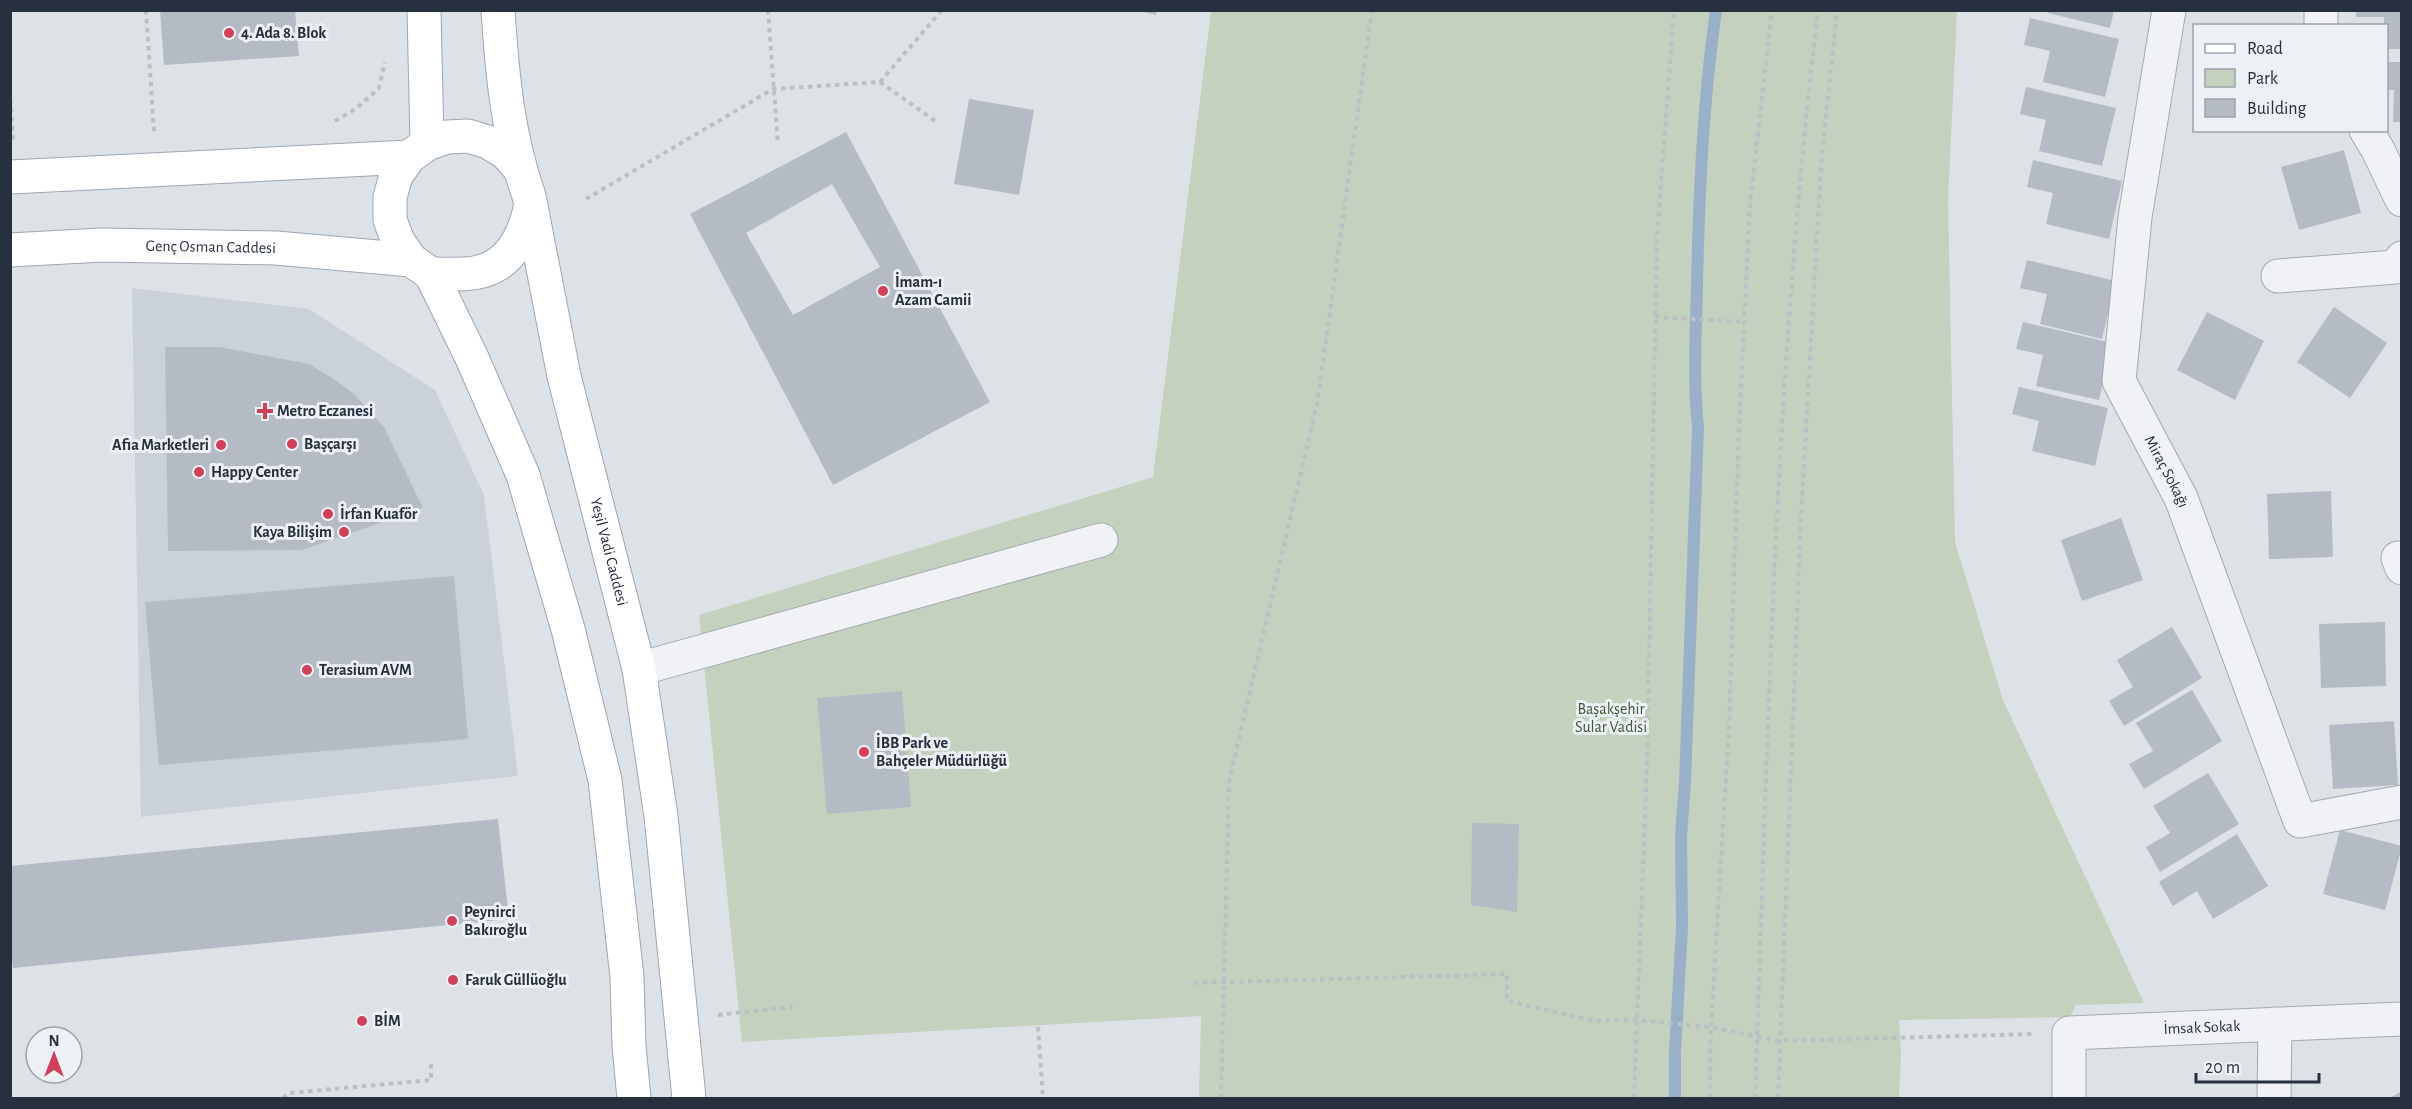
<svg xmlns="http://www.w3.org/2000/svg" width="2412" height="1109" font-family="'Alegreya Sans',sans-serif">
  <style>
    .built { fill: #cbd1d9 }
    .green { fill: #c4d1be }
    .lines { fill: none; stroke-linecap: round; stroke-linejoin: round }
    .stream { stroke: #98b1c8; stroke-width: 12 }
    .building { fill: #b5bbc4; fill-rule: evenodd }
    .minor-casing { stroke: #a3a9b1; stroke-width: 35 }
    .major-casing { stroke: #9da6b3; stroke-width: 35 }
    .path { stroke: #bcc0c6; stroke-width: 4; stroke-dasharray: 4.5 4.5; stroke-linecap: butt }
    .minor { stroke: #f0f2f6; stroke-width: 33 }
    .major { stroke: #fff; stroke-width: 33 }
    .poi-dot { fill: #cf405a; stroke: #edf0f5; stroke-width: 2 }
    .labels { text-anchor: middle; dominant-baseline: central; stroke-width: 6; stroke-linejoin: round; paint-order: stroke }
    .poi-label { font-size: 16px; font-weight: bold; fill: #27303e; stroke: #edf0f5; text-anchor: start }
    .street-label { font-size: 16px; fill: #27303e; stroke: #edf0f5 }
    .park-label { font-size: 16px; fill: #3c5a34; stroke: #edf0f5 }
  </style>
  <rect width="100%" height="100%" fill="#dde2e7"/>
  <polygon class="built" points="132,288 309,309 435,390 484,495 518,776 141,817"/>
  <polygon class="green" points="1211,11 1957,11 1948,201 1955,542 2003,700 2144,1003 2076,1005 2070,1017 1899,1020 1901,1052 1899,1098 1199,1098 1201,1016 742,1042 699,615 1153,477"/>
  <g class="lines">
    <path class="stream" d="M 1675,1098 L 1675,1052 L 1682,928 L 1681,836 L 1685,781 L 1698,427 C 1693,380 1696,333 1697,285 C 1699,193 1703,102 1716,10"/>
  </g>
  <g class="building">
    <polygon points="160,10 295,10 299,56 164,65"/>
    <polygon points="1135,10 1157,10 1156,15"/>
    <polygon points="2048,10 2114,10 2110,28 2048,13"/>
    <polygon points="2356,10 2402,10 2402,49 2386,49 2386,26 2384,26 2384,17 2356,17"/>
    <polygon points="2030,18 2119,39 2105,97 2043,82 2050,51 2024,45"/>
    <polygon points="2386,62 2402,62 2402,122 2393,122 2394,90 2386,90"/>
    <polygon points="2026,87 2116,108 2102,166 2039,151 2046,120 2020,114"/>
    <polygon points="969,99 1034,110 1019,195 954,184"/>
    <path d="M 846,132 L 990,402 L 833,485 L 690,214 ZM 832,184 L 880,267 L 793,315 L 746,233 Z"/>
    <polygon points="2344,150 2361,213 2299,230 2281,167"/>
    <polygon points="2033,160 2122,181 2109,239 2046,224 2053,193 2027,187"/>
    <polygon points="2027,260 2116,281 2102,339 2040,324 2047,294 2020,288"/>
    <polygon points="2334,307 2387,343 2350,398 2297,362"/>
    <polygon points="2207,312 2264,341 2235,400 2177,370"/>
    <polygon points="2023,322 2112,343 2099,400 2036,386 2043,355 2016,349"/>
    <polygon points="165,347 220,347 309,364 332,378 354,394 384,427 423,508 302,550 168,551"/>
    <polygon points="2019,387 2108,408 2095,466 2032,451 2039,421 2012,414"/>
    <polygon points="2331,491 2333,557 2269,559 2267,494"/>
    <polygon points="2121,518 2143,580 2082,601 2061,540"/>
    <polygon points="454,576 468,739 159,765 145,602"/>
    <polygon points="2385,622 2386,686 2321,688 2319,624"/>
    <polygon points="2172,627 2202,678 2124,726 2109,701 2133,687 2117,660"/>
    <polygon points="2192,690 2222,741 2144,789 2129,764 2153,751 2136,723"/>
    <polygon points="902,691 911,807 827,814 817,698"/>
    <polygon points="2394,721 2398,785 2333,789 2329,725"/>
    <polygon points="2208,773 2239,824 2160,872 2146,847 2170,833 2153,806"/>
    <polygon points="498,819 509,919 13,968 10,941 10,866"/>
    <polygon points="1472,823 1519,824 1517,912 1471,905"/>
    <polygon points="2340,830 2402,846 2385,910 2323,894"/>
    <polygon points="2237,834 2268,886 2213,919 2197,891 2173,906 2159,882"/>
    <polygon points="2402,1091 2402,1098 2390,1098"/>
  </g>
  <g class="lines">
    <g class="minor-casing">
      <g id="minor">
        <path id="s1" d="M 2169,10 L 2135,217 L 2119,381 L 2181,498 L 2300,821 L 2402,802"/>
        <polyline points="2321,26 2321,10"/>
        <polyline points="2366,130 2378,150 2402,200"/>
        <polyline points="2278,276 2396,267 2402,258"/>
        <polyline points="2398,558 2402,568"/>
        <polyline points="639,669 1101,540"/>
        <path id="s2" d="M 2069,1098 L 2069,1033 L 2402,1019"/>
        <polyline points="2274,1098 2275,1024"/>
      </g>
    </g>
    <g class="major-casing">
      <g id="major">
        <polyline points="424,10 427,144"/>
        <path id="s3" d="M 498,10 C 502,73 508,137 529,196 L 564,376 L 639,669 L 661,816 L 689,1098"/>
        <polyline points="520,169 506,153 488,142 468,136 447,137 427,144 409,157 396,176 390,197 390,220 398,241 411,260 431,274 472,358 523,475 568,629 605,780 627,977 629,1046 634,1098"/>
        <polyline points="10,177 409,157"/>
        <path id="s4" d="M 10,250 L 102,245 L 276,248 L 411,260"/>
        <path d="M 431,274 C 445,274 460,275 474,273 C 508,268 523,239 530,209"/>
      </g>
    </g>
    <g class="path">
      <polyline points="146,10 154,132"/>
      <polyline points="768,10 778,144"/>
      <polyline points="880,82 942,10"/>
      <polyline points="10,90 13,140"/>
      <polyline points="335,121 357,108 379,88 385,62"/>
      <polyline points="586,199 773,89 880,82 938,123"/>
      <polyline points="1655,317 1744,322"/>
      <polyline points="1194,983 1507,974 1507,1001 1596,1021 1636,1020 1711,1027 1779,1041 2032,1034"/>
      <polyline points="718,1015 793,1007"/>
      <polyline points="1038,1027 1043,1098"/>
      <polyline points="283,1098 289,1093 431,1080 431,1063"/>
      <polyline points="1221,1098 1229,781 1317,404 1372,10"/>
      <polyline points="1634,1098 1647,765 1657,236 1674,10"/>
      <polyline points="1710,1098 1711,1027 1729,726 1739,428 1750,203 1772,10"/>
      <path d="M 1755,1098 C 1768,736 1775,371 1818,10"/>
      <polyline points="1778,1098 1801,518 1821,165 1837,10"/>
    </g>
    <use href="#minor" class="minor"/>
    <use href="#major" class="major"/>
  </g>
  <g class="poi-dot">
    <circle cx="229" cy="33" r="6"/>
    <circle cx="883" cy="291" r="6"/>
    <path d="M262 402h6v6h6v6h-6v6h-6v-6h-6v-6h6z"/>
    <circle cx="292" cy="444" r="6"/>
    <circle cx="221" cy="445" r="6"/>
    <circle cx="199" cy="472" r="6"/>
    <circle cx="328" cy="514" r="6"/>
    <circle cx="344" cy="532" r="6"/>
    <circle cx="307" cy="670" r="6"/>
    <circle cx="864" cy="752" r="6"/>
    <circle cx="452" cy="921" r="6"/>
    <circle cx="453" cy="980" r="6"/>
    <circle cx="362" cy="1021" r="6"/>
  </g>
  <g class="labels">
    <g class="poi-label">
      <text x="241" y="33">4. Ada 8. Blok</text>
      <text x="895" y="282">İmam-ı<tspan x="895" dy="18">Azam Camii</tspan></text>
      <text x="277" y="411">Metro Eczanesi</text>
      <text x="304" y="444">Başçarşı</text>
      <text x="209" y="445" text-anchor="end">Afia Marketleri</text>
      <text x="211" y="472">Happy Center</text>
      <text x="340" y="514">İrfan Kuaför</text>
      <text x="332" y="532" text-anchor="end">Kaya Bilişim</text>
      <text x="319" y="670">Terasium AVM</text>
      <text x="876" y="743">İBB Park ve<tspan x="876" dy="18">Bahçeler Müdürlüğü</tspan></text>
      <text x="464" y="912">Peynirci<tspan x="464" dy="18">Bakıroğlu</tspan></text>
      <text x="465" y="980">Faruk Güllüoğlu</text>
      <text x="374" y="1021">BİM</text>
    </g>
    <g class="street-label">
      <text stroke="none"><textPath href="#s4" startOffset="201">Genç Osman Caddesi</textPath></text>
      <text stroke="none"><textPath href="#s1" startOffset="477">Miraç Sokağı</textPath></text>
      <text stroke="none"><textPath href="#s3" startOffset="554">Yeşil Vadi Caddesi</textPath></text>
      <text stroke="none"><textPath href="#s2" startOffset="198">İmsak Sokak</textPath></text>
    </g>
    <g class="park-label">
      <text x="1611" y="709">Başakşehir<tspan x="1611" dy="18">Sular Vadisi</tspan></text>
    </g>
  </g>
  <rect width="2412" height="1109" fill="none" stroke="#27303e" stroke-width="24"/>
  <rect x="2193" y="24" width="195" height="108" fill="#edf0f5" stroke="#9ea3ac" stroke-width="1.5"/>
  <rect x="2205" y="44" width="30" height="9" fill="#ffffff" stroke="#9ea3ac" stroke-width="1.5"/>
  <text x="2247" y="54" font-size="18" fill="#27303e">Road</text>
  <rect x="2205" y="69" width="30" height="18" fill="#c4d1be" stroke="#9ea3ac" stroke-width="1.5"/>
  <text x="2247" y="84" font-size="18" fill="#27303e">Park</text>
  <rect x="2205" y="99" width="30" height="18" fill="#b5bbc4" stroke="#9ea3ac" stroke-width="1.5"/>
  <text x="2247" y="114" font-size="18" fill="#27303e">Building</text>
  <g transform="translate(54 1055)"><circle r="28" fill="#edf0f5" stroke="#9ea3ac" stroke-width="1.5"/>
  <path d="M0-4.5L10 22L0 15L-10 22Z" fill="#cf405a"/>
  <text y="-9" font-size="16" font-weight="bold" text-anchor="middle" fill="#27303e">N</text>
  </g>
  <path d="M2196 1073v9h123v-9" fill="none" stroke="#27303e" stroke-width="3"/>
  <text x="2205" y="1073" font-size="18" fill="#27303e" stroke="#edf0f5" stroke-width="4.5" paint-order="stroke">20 m</text>
</svg>
